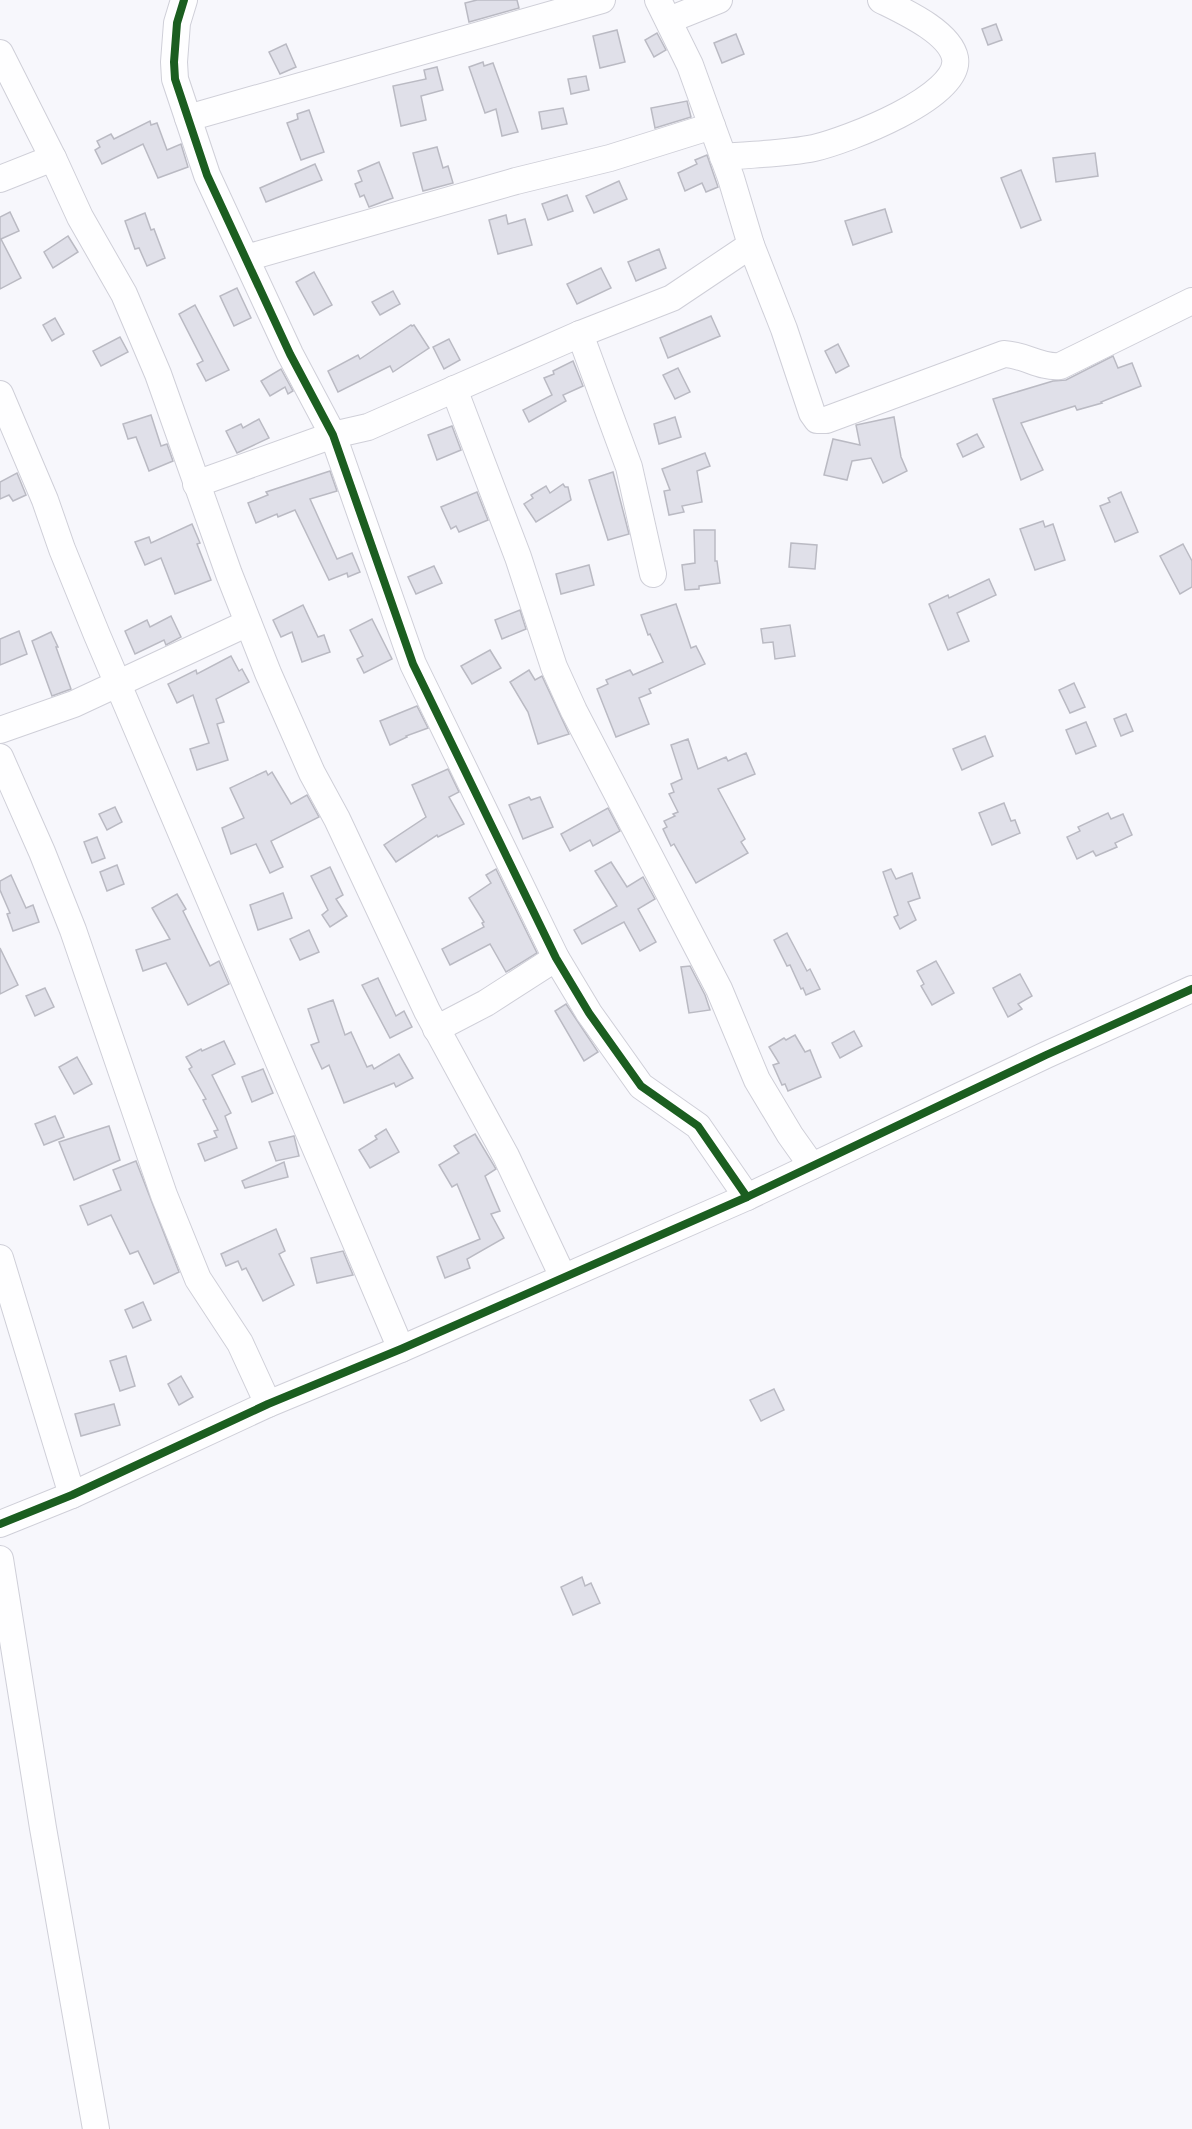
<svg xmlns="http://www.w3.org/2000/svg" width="1192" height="2129" font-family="'Source Sans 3',sans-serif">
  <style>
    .building { fill: #e0e0e9; stroke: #babac3; stroke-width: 1.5 }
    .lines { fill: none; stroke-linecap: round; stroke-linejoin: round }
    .minor-casing { stroke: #cfcfd8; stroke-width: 28 }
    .minor { stroke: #fefeff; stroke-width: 26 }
    .cycleway-casing { stroke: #fff; stroke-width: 11 }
    .cycleway { stroke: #1b5e20; stroke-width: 8 }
  </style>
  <rect width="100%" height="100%" fill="#f7f7fc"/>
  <g class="building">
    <polygon points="477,0 517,0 519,8 469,22 465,3"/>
    <polygon points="996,24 1002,40 988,45 982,29"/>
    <polygon points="617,30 625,62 600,68 593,36"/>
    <polygon points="657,33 666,50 654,57 645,40"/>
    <polygon points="736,34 744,54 722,63 714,43"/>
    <polygon points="286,44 296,67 280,74 269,52"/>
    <polygon points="483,62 484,66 493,63 518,132 502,136 496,109 485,113 469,67"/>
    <polygon points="437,67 443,90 421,96 426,120 401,126 393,86 426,79 424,70"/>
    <polygon points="586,76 589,90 571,94 568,79"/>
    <polygon points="687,101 691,117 655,128 651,108"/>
    <polygon points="563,108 567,124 542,129 539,112"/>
    <polygon points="309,110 324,152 301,160 287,123 298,119 297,114"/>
    <polygon points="150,121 151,125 157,123 167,150 181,144 188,167 158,178 143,144 102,164 95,150 100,147 97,141 111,134 114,139"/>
    <polygon points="437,147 443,168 448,166 453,183 423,191 413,153"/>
    <polygon points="1095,153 1098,176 1056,182 1053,158"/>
    <polygon points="707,155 718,187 706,192 702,183 685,191 678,173 697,164 695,160"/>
    <polygon points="379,162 393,198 369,207 364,195 360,197 355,184 362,181 358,171"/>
    <polygon points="315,164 322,180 266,202 260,188"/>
    <polygon points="1021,170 1041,220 1021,228 1001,178"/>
    <polygon points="619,181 627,199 594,213 586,196"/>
    <polygon points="567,195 573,211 548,220 542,204"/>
    <polygon points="885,209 892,232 853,245 845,221"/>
    <polygon points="10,212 19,231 1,239 21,278 0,289 0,217"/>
    <polygon points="145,213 151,230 154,229 165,258 147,266 139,248 135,249 125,221"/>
    <polygon points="506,215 508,224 525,219 532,245 498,254 489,220"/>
    <polygon points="68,236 78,252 53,268 44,252"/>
    <polygon points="659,249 666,268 636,281 628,262"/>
    <polygon points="601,268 611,288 577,304 567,284"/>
    <polygon points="314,272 332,305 314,315 296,282"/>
    <polygon points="237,288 251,318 234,326 220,296"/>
    <polygon points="393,291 400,304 380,315 372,302"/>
    <polygon points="195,305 229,370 206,381 197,364 203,361 179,314"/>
    <polygon points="711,316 720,336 668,358 660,338"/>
    <polygon points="55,318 64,334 52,341 43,325"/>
    <polygon points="411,325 412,326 414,325 429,348 393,372 390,366 338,392 328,371 358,355 360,359"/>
    <polygon points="120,337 128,352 101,366 93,351"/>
    <polygon points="449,339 460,360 444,369 433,347"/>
    <polygon points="838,344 849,366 836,373 825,351"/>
    <polygon points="1113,356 1118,368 1132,363 1141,386 1101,402 1102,403 1077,410 1075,406 1021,423 1043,470 1021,480 993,399 1053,381 1066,380"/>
    <polygon points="573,361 583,386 563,395 566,401 529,422 523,410 552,395 544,378 554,374 553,371"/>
    <polygon points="678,368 690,392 675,399 663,375"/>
    <polygon points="281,369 293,391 288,394 285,387 270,396 261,381"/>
    <polygon points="151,415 161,446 167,444 173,461 149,471 136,437 128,439 123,424"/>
    <polygon points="675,417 681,437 659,444 654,424"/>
    <polygon points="894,417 901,457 907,471 883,483 871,458 852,461 847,480 824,475 833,439 860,445 856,425"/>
    <polygon points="259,419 269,438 237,453 226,431 241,424 243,428"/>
    <polygon points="452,426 461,450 437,460 428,435"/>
    <polygon points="977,434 984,447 963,457 957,444"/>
    <polygon points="705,453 710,466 697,471 702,502 682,506 684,512 669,515 664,491 670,490 662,469"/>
    <polygon points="330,471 337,491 310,499 337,559 352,553 360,572 348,577 347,573 329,580 295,510 278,517 277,514 256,523 248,503 268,495 266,492"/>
    <polygon points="613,472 629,534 608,540 589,480"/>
    <polygon points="17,473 26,495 13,501 9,495 0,499 0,482"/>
    <polygon points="563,484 565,487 568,487 571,500 536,522 524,504 533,498 531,495 546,486 550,493"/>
    <polygon points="477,492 488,520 459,532 456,526 451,529 441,507"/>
    <polygon points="1121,492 1138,532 1115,542 1100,506 1110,502 1108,498"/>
    <polygon points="1043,521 1045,527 1053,524 1065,560 1035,570 1020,529"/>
    <polygon points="192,524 200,543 197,544 211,580 175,594 161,558 145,565 135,542 149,537 151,543"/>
    <polygon points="694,530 715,530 715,561 717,561 720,583 699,586 699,589 685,590 682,565 695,563"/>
    <polygon points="791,543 817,545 815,569 789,567"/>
    <polygon points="1183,544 1192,561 1192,587 1180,594 1160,556"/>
    <polygon points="589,565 594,585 561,594 556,574"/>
    <polygon points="434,566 442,583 416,594 408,577"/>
    <polygon points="989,579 996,595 957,613 969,641 948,650 929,604 948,595 949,598"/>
    <polygon points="676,604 691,648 696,646 705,664 649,689 651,693 639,698 649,724 616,737 597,689 608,684 606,680 630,670 633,675 663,662 650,634 648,635 641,615"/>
    <polygon points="303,605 318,637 324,635 330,652 302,662 292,632 281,637 273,620"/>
    <polygon points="520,610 526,629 502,639 495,620"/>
    <polygon points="171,616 181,637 166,645 164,640 135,654 125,631 147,620 150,627"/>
    <polygon points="372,619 392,659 364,673 357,659 363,656 350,630"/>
    <polygon points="790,625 795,656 775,659 773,642 763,643 761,629"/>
    <polygon points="19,631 27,654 0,665 0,639"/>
    <polygon points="51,632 58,647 56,647 71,689 52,696 32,641"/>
    <polygon points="490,650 501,668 472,684 461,666"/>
    <polygon points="231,656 239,671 242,669 249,682 216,699 224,722 217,724 228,760 197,770 190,749 209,743 193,695 177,703 168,684 196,670 197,674"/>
    <polygon points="529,670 535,680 542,676 569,734 538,744 528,712 510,682"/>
    <polygon points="1074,683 1085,707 1070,713 1059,690"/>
    <polygon points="417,706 428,728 406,736 407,737 390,745 380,721"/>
    <polygon points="1126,714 1133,731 1121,736 1114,719"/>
    <polygon points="1086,722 1096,746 1076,754 1066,730"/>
    <polygon points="985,736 993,756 962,770 953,749"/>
    <polygon points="688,739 698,769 726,757 728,761 746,753 755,774 718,789 745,839 741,842 748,853 696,883 674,844 671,846 663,829 667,827 664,821 675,816 673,814 678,812 669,794 674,792 671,784 682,779 671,745"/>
    <polygon points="448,769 459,792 449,797 464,824 438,837 437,835 396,862 384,845 426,817 412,785"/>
    <polygon points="266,771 268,775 272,772 291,804 307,795 319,817 271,841 283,867 270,873 256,844 231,854 222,828 244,818 230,788"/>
    <polygon points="529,797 531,800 540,797 553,827 523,839 509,805"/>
    <polygon points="1004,803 1011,821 1015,820 1020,833 992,845 979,813"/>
    <polygon points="115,807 122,822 107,830 99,814"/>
    <polygon points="608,808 620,831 593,846 590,840 570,851 561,834"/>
    <polygon points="1108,813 1111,819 1123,814 1132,835 1115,843 1117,847 1096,856 1093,851 1077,859 1067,837 1080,831 1078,827"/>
    <polygon points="97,837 105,858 92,863 84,842"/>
    <polygon points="611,862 627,887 643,877 655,899 638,909 656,942 640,951 624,922 582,944 574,930 617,906 595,871"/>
    <polygon points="117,865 124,884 107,891 100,872"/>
    <polygon points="330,867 343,895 336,899 347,916 330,927 322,915 328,910 311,876"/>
    <polygon points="496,869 537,953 506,972 490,944 450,965 442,949 484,927 482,923 484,922 469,898 491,883 486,875"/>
    <polygon points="891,869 896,879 912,873 920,898 908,902 916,920 900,929 894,917 898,915 883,872"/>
    <polygon points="11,875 26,908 33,905 39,922 13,931 7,914 10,913 0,890 0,881"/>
    <polygon points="283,893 292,918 258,930 250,905"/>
    <polygon points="177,894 186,909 183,911 210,966 219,961 229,984 188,1005 166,963 143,971 136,950 170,939 152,908"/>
    <polygon points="309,930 319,952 300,960 290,939"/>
    <polygon points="787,933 807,971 810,969 820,989 806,995 803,988 801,989 790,965 787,966 774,940"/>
    <polygon points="0,948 18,985 0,994"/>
    <polygon points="936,961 954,993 932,1005 921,986 924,984 917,971"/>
    <polygon points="690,966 705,995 710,1010 689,1013 681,967"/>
    <polygon points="1020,974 1032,996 1018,1004 1022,1009 1008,1017 993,988"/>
    <polygon points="378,978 396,1016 404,1011 412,1027 390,1038 362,985"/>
    <polygon points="45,988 54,1007 35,1016 26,996"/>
    <polygon points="333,1000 345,1035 351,1032 367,1067 372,1065 374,1069 399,1054 413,1078 396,1087 394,1083 344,1103 329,1065 322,1069 311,1045 319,1042 308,1009"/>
    <polygon points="566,1004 598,1052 584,1061 555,1011"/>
    <polygon points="854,1031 862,1046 840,1058 832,1043"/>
    <polygon points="795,1035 805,1052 810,1050 821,1077 788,1091 785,1084 782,1085 773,1065 779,1063 769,1047 784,1038 786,1040"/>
    <polygon points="224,1041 235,1064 212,1075 231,1113 225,1116 237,1148 205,1161 198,1144 217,1137 214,1131 218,1130 203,1100 206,1099 189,1069 192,1067 186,1057 201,1049 202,1051"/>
    <polygon points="77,1057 92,1084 74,1094 59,1067"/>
    <polygon points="263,1069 273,1093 252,1102 242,1077"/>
    <polygon points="55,1116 64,1137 44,1145 35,1124"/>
    <polygon points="109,1126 120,1160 74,1180 59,1142"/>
    <polygon points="386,1129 399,1152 370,1168 359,1150 377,1139 375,1136"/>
    <polygon points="475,1134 496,1169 485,1176 500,1211 491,1214 504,1238 467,1259 470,1268 445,1278 437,1257 480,1239 457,1184 452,1187 439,1165 459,1153 454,1146"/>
    <polygon points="294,1136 299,1156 276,1161 269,1142"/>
    <polygon points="136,1161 179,1272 154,1284 138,1251 130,1254 111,1215 88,1225 80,1206 121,1190 113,1170"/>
    <polygon points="284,1162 288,1177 245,1188 242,1181"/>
    <polygon points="276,1229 285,1251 279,1254 294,1285 263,1301 246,1268 242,1270 238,1261 226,1266 221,1254"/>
    <polygon points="343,1251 353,1275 317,1283 311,1258"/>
    <polygon points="143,1302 151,1320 133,1328 125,1310"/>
    <polygon points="126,1356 135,1386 120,1391 110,1361"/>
    <polygon points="181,1376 193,1397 179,1405 168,1384"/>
    <polygon points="774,1389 784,1410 761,1421 750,1400"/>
    <polygon points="114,1404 120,1425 81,1436 75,1414"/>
    <polygon points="582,1577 585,1586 591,1583 600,1603 573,1615 561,1587"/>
  </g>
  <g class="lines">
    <g class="minor-casing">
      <g id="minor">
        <polyline points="184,0 177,23 174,62 175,79 207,175 290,354 333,435 413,664 556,958 589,1013 641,1086 698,1126 747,1197"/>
        <polyline points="658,0 690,65 712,126"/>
        <polyline points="669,20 719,0"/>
        <polyline points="0,53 53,158"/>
        <polyline points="188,118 602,0"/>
        <path d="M 723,157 C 753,154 785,154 814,148 C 845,141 962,97 955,58 C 950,32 903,11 881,0"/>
        <polyline points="0,179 53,158 80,217 124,294 158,374 229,574 268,673 312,773 337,819 427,1011 506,1156 563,1277"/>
        <path d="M 751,245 L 784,329 L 812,413 L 817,420 L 826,420 L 1004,354 C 1026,355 1040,368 1060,366 L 1192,301"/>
        <polyline points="580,334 629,467 653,574"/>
        <polyline points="454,389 518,557 554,667 574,711 719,989 757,1080 790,1135 812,1166"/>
        <polyline points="0,394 45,500 62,549 97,635 401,1349"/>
        <polyline points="196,484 333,435 368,427 580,334 672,298 751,245 731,178 712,126 610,158 516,181 246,258"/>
        <polyline points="0,730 74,704 248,623"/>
        <polyline points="0,757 42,852 73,930 164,1195 198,1279 240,1343 268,1404"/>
        <polyline points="436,1029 486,1003 556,958"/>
        <polyline points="0,1258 72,1495"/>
        <polyline points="0,1524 72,1495 268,1404 401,1349 747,1197 1046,1055 1192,989"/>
        <polyline points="0,1559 43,1828 96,2129"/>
      </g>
    </g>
    <use href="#minor" class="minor"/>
    <g class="cycleway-casing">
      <g id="cycleway">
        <polyline points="184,0 177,23 174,62 175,79 207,175 290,354 333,435 413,664 556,958 589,1013 641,1086 698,1126 747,1197"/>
        <polyline points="0,1524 72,1495 268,1404 401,1349 747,1197 1046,1055 1192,989"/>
      </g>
    </g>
    <use href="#cycleway" class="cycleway"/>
  </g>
</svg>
